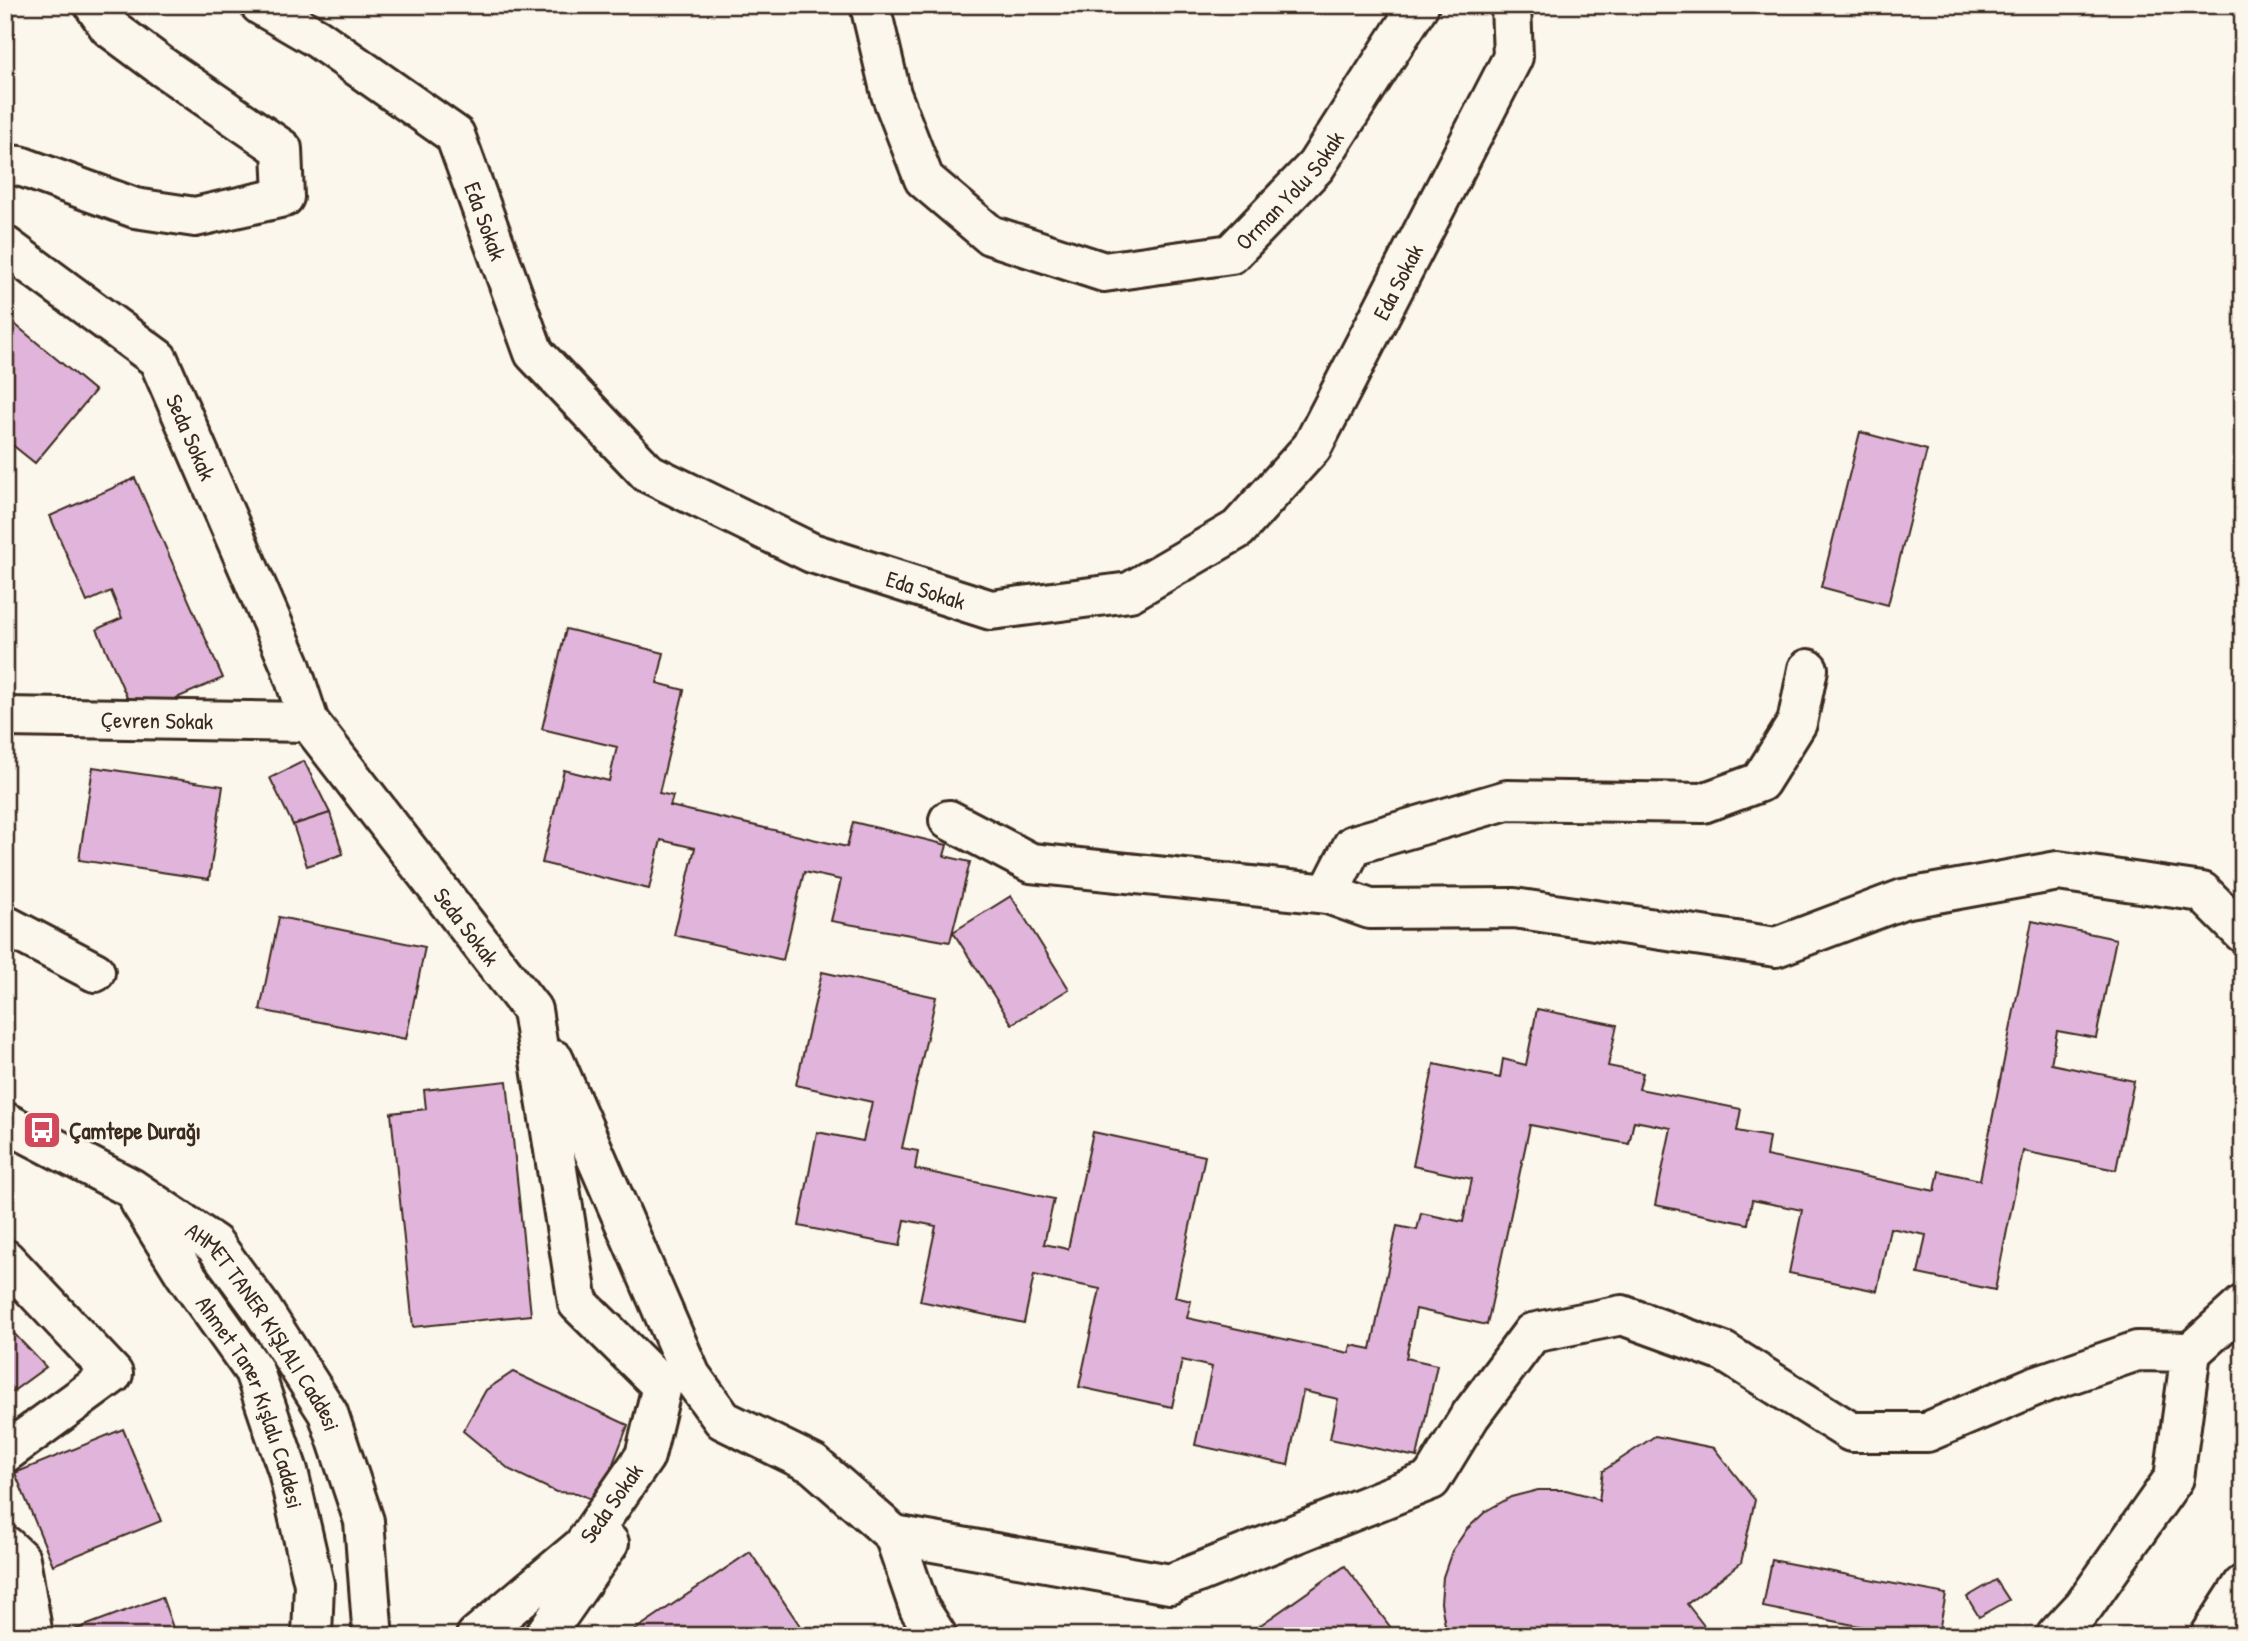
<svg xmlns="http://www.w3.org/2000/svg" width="2248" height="1641" font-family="'Patrick Hand',sans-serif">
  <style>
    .building { fill: #e1b5db; stroke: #3b2a1e; stroke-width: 2 }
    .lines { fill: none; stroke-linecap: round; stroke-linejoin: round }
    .minor-casing { stroke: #3b2a1e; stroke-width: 44 }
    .minor { stroke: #fbf7ec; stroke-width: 38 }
    .labels { text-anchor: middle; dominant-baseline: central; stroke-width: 6; stroke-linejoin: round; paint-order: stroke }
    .street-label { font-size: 23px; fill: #3b2a1e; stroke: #fbf7ec }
    .poi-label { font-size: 23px; font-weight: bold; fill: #3b2a1e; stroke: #fbf7ec; text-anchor: start }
  </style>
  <rect width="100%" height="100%" fill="#fbf7ec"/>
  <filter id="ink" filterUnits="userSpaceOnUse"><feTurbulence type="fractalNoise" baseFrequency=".0143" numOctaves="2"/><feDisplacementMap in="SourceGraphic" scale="14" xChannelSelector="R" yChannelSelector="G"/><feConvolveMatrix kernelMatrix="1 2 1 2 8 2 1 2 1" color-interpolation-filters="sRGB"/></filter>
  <g filter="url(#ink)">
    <g class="building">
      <polygon points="5,316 95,391 35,463 5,439"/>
      <polygon points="1860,432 1927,450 1888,605 1821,587"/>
      <polygon points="135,478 223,678 135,716 97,629 122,618 111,591 87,602 50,516"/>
      <polygon points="566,629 664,653 657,683 684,690 659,793 673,796 670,806 847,847 853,822 947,845 944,856 970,862 950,942 831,921 841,880 804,872 783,960 674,935 695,848 661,840 649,889 542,863 564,770 609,781 617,747 542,729"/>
      <polygon points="304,761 330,813 293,825 270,778"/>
      <polygon points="93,767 223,786 209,879 79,860"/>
      <polygon points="330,813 343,854 307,866 293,825"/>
      <polygon points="1011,896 1069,989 1012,1024 953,932"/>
      <polygon points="279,917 425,947 406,1039 260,1010"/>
      <polygon points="2032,921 2116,939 2096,1038 2057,1031 2051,1064 2134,1081 2116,1170 2023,1151 1995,1290 1918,1274 1926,1235 1890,1228 1877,1291 1789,1273 1802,1210 1752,1200 1748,1224 1655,1205 1671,1128 1634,1121 1629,1144 1530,1125 1487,1325 1416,1309 1406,1358 1437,1365 1417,1457 1330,1439 1338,1399 1303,1391 1288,1465 1195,1445 1212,1367 1182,1360 1172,1407 1079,1387 1100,1289 1034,1275 1024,1323 920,1301 936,1226 905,1220 900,1246 799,1226 817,1132 863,1141 872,1102 796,1085 822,972 936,997 902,1148 918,1151 915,1169 1054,1199 1044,1244 1068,1249 1093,1132 1205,1156 1175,1297 1191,1301 1187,1318 1349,1353 1351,1345 1371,1349 1397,1226 1417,1230 1421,1213 1463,1222 1472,1179 1413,1166 1434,1064 1500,1078 1503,1059 1526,1065 1537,1009 1617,1025 1608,1066 1643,1073 1639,1089 1741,1109 1737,1131 1769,1137 1766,1156 1935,1191 1939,1171 1980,1180"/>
      <polygon points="507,1081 531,1315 413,1327 391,1113 426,1109 424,1090"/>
      <polygon points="5,1324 46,1367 5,1397"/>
      <polygon points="513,1372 628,1425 598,1502 577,1493 556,1492 510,1470 463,1431 486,1390"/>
      <polygon points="123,1429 161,1521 53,1565 15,1473"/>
      <polygon points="1655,1436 1714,1448 1755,1500 1741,1563 1687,1604 1712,1636 1447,1636 1441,1603 1443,1577 1452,1551 1467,1529 1486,1511 1511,1497 1538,1490 1566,1490 1593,1497 1599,1501 1603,1471"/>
      <polygon points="750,1552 807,1636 626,1636"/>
      <polygon points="1772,1560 1946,1594 1938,1636 1909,1636 1763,1607"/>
      <polygon points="1345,1566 1397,1636 1266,1636 1259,1626"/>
      <polygon points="1996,1580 2009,1600 1979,1617 1967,1597"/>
      <polygon points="162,1597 176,1636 66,1636 66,1633"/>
    </g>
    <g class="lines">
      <g class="minor-casing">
        <g id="minor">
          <path id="s1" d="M 260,5 L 317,38 L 455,135 L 534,353 L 648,473 L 812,553 L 991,610 L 1130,592 L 1238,529 L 1312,447 L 1513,57 L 1511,5"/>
          <path id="s2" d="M 870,5 L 891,94 L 924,179 L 990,235 L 1104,272 L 1231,254 L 1316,166 L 1419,5"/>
          <polyline points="5,165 20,166 135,208 195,217 284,197 282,149 164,68 109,27 94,5"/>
          <path id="s3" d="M 5,246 L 158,359 L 290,664 L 309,722 L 532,1010 L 578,1303 L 662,1386 L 645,1456 L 583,1546 L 476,1636"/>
          <path id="s4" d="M 5,717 L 309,722"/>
          <polyline points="949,820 1031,863 1328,894 1370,909 1514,908 1776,947 1903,899 2058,871 2202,892 2243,933"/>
          <polyline points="1328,894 1353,845 1507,800 1703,803 1760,782 1797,723 1808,669"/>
          <polyline points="5,925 95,972"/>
          <polyline points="554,1060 691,1376 723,1420 813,1464 894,1535 919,1608 937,1636"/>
          <path id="s5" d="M 5,1122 L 131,1188 L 214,1244 L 261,1308 L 328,1413 L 364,1521 L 372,1626 L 372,1636"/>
          <path id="s6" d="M 140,1202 L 185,1274 L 254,1371 L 288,1471 L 314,1584 L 312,1636"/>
          <polyline points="5,1259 113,1374 5,1453"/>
          <polyline points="2191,1352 2243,1305"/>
          <polyline points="894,1535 1170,1584 1431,1480 1470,1416 1532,1333 1622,1315 1724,1352 1851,1432 1927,1432 2035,1386 2137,1351 2191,1352 2174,1478 2084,1606 2056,1636"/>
          <polyline points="5,1545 20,1559 33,1636"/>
          <polyline points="544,1636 609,1543"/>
          <polyline points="2210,1636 2243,1585"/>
        </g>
      </g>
      <use href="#minor" class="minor"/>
    </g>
  </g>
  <defs>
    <g id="bus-square" transform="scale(2.0125)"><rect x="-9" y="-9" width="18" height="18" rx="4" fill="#d1495b" stroke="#fbf7ec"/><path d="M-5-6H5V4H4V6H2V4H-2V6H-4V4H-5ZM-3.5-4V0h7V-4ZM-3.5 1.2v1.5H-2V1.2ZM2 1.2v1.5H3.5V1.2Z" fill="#fff"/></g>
  </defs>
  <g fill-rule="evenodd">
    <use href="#bus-square" x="42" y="1130"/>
  </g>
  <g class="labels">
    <g class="street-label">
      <text stroke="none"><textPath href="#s2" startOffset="604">Orman Yolu Sokak</textPath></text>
      <text stroke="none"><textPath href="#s1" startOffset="326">Eda Sokak</textPath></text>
      <text stroke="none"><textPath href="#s1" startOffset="1564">Eda Sokak</textPath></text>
      <text stroke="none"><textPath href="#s3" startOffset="275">Seda Sokak</textPath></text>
      <text stroke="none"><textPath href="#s1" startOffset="934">Eda Sokak</textPath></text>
      <text stroke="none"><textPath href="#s4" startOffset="152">Çevren Sokak</textPath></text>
      <text stroke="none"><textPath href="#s3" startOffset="842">Seda Sokak</textPath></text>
      <text stroke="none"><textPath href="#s5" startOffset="338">AHMET TANER KIŞLALI Caddesi</textPath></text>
      <text stroke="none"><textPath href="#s6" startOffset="231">Ahmet Taner Kışlalı Caddesi</textPath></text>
      <text transform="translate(611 1503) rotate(-55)">Seda Sokak</text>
    </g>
    <g class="poi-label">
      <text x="69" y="1130">Çamtepe Durağı</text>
    </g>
  </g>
  <rect width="2248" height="1641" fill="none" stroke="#fbf7ec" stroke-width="28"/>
  <rect x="14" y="14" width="2220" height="1613" fill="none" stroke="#3b2a1e" stroke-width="2.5" filter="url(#ink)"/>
</svg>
